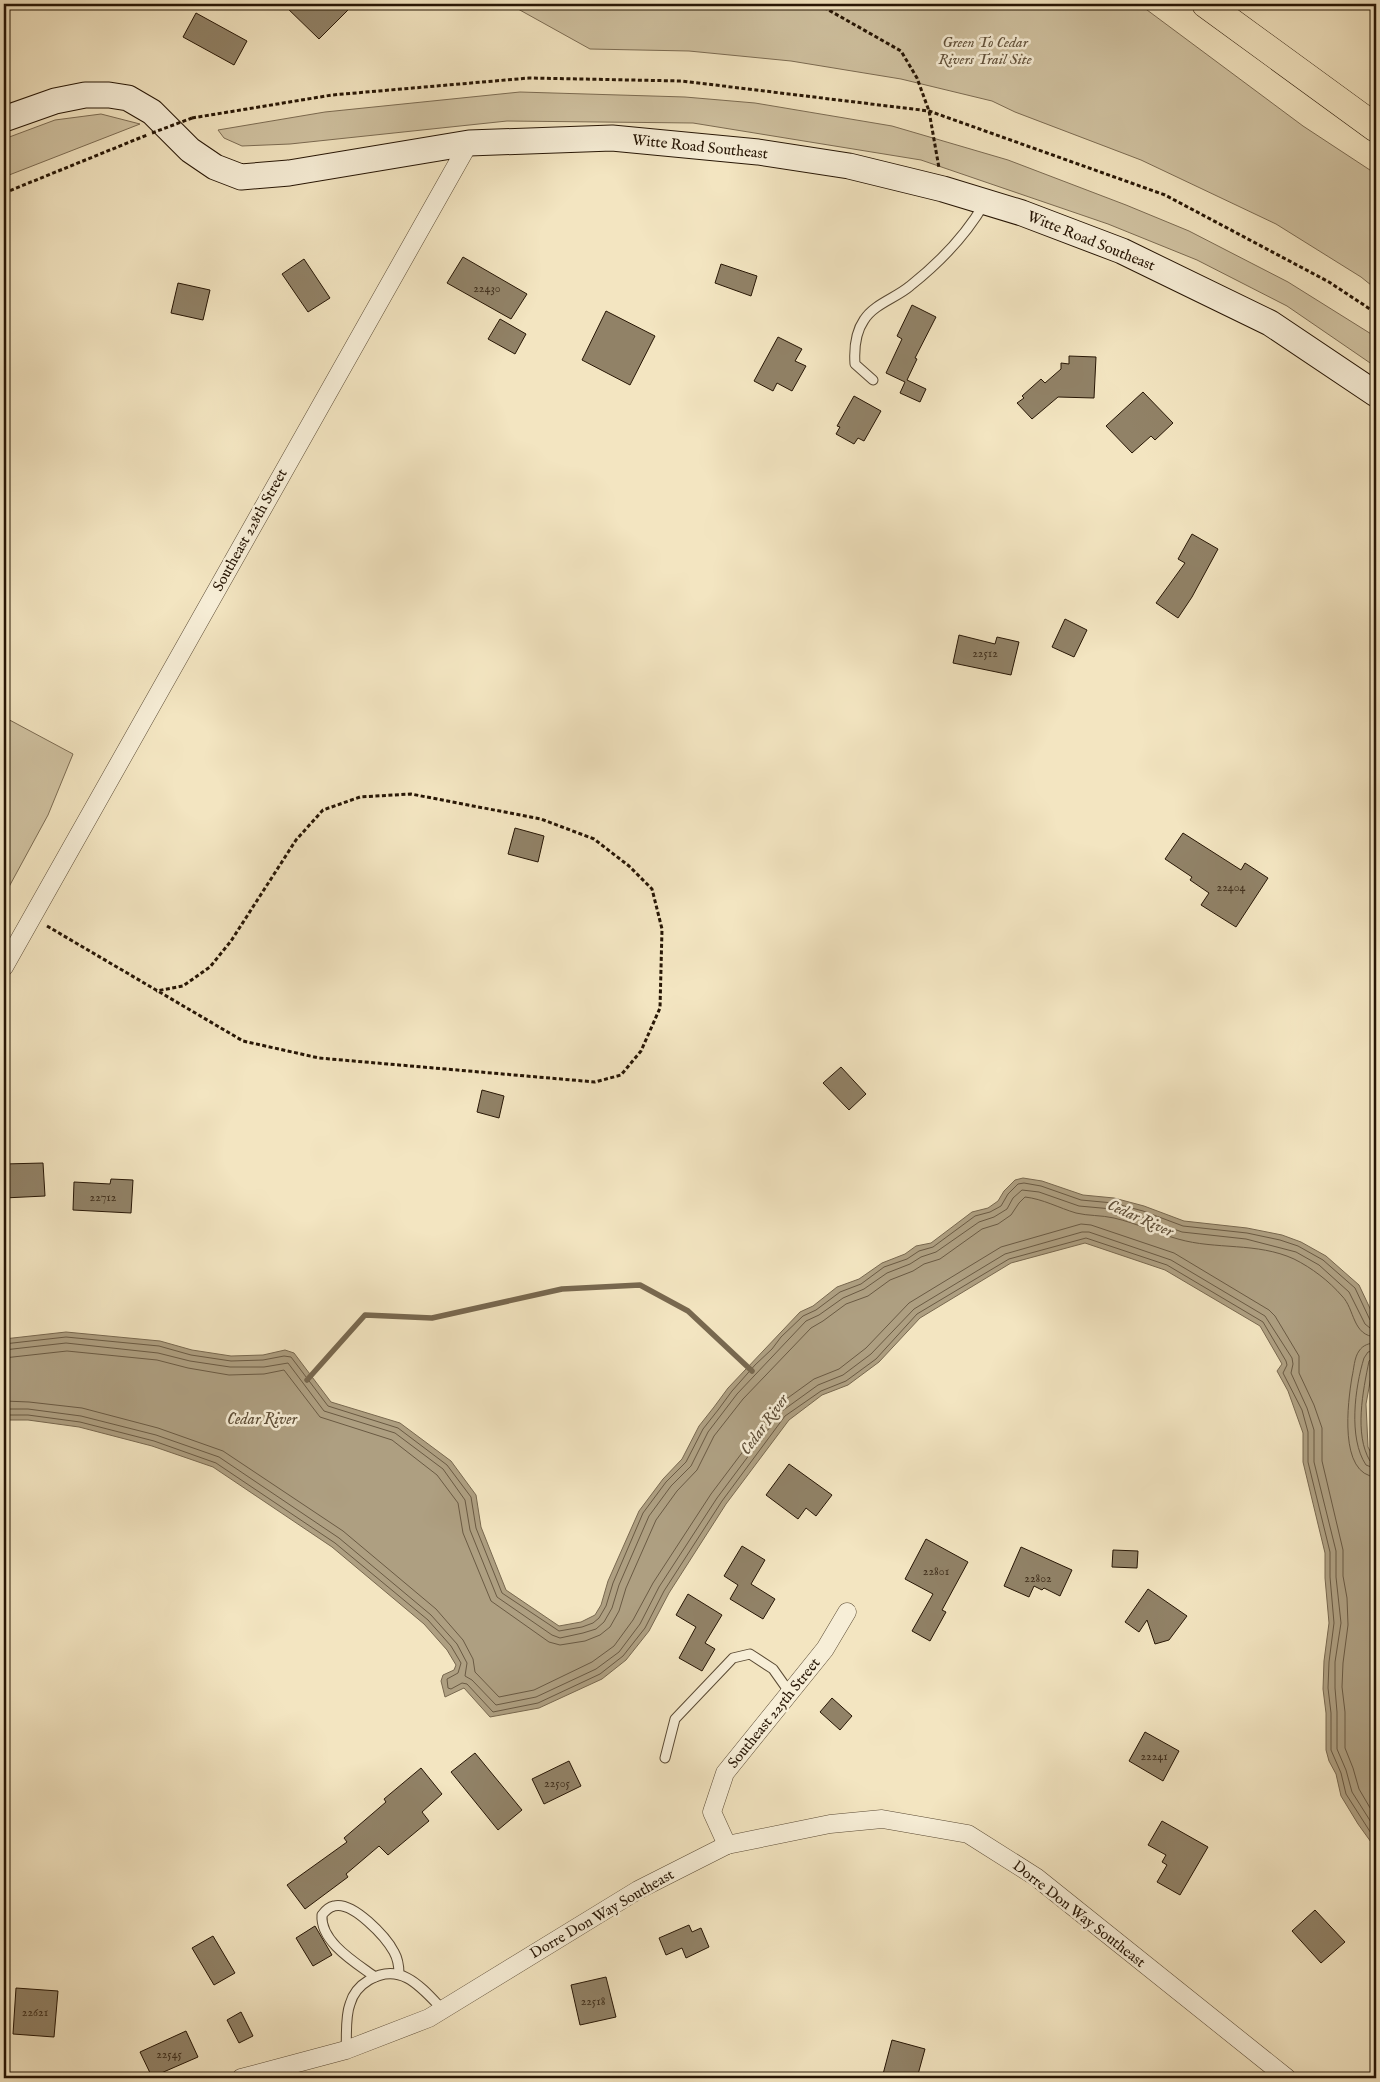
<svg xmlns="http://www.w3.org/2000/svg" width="1380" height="2082" font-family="'IM FELL English',serif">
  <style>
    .green { fill: #d0c2a1; stroke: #7c6c53 }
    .water { fill: #ae9f81; stroke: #78684f }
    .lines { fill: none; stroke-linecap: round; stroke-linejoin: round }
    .shore { stroke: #6a5a43; stroke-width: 1 }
    .stream { stroke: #78684f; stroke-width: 5.5 }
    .building { fill: #918267; stroke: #271605 }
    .lane-casing { stroke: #5a4a34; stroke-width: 11 }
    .street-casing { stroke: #5a4a34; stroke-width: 19 }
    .secondary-casing { stroke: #271605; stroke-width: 27 }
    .primary-casing { stroke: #271605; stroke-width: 29 }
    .path { stroke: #271605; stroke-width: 3; stroke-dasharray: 4 2.5; stroke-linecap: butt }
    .lane { stroke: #f7eed7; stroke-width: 9 }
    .street { stroke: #f7eed7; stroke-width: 18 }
    .secondary { stroke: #f7eed7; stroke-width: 25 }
    .primary { stroke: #f3e5c1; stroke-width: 28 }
    .path-bridge { stroke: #271605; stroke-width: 3; stroke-dasharray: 4 2.5; stroke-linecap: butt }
    .labels { text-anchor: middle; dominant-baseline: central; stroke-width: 5; stroke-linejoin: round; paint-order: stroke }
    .number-label { font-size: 12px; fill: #42311e }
    .park-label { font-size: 15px; font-style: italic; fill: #62523c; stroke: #f7eed7 }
    .street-label { font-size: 15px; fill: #271605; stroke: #f7eed7 }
    .water-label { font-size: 16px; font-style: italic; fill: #5d4d37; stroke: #f7eed7 }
  </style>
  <rect width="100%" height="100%" fill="#f3e5c1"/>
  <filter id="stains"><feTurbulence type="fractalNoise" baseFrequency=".004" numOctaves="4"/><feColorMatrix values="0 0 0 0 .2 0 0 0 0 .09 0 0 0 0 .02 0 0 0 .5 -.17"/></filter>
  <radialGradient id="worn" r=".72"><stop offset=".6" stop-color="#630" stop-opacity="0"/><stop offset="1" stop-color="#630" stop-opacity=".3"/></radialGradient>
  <g class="green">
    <polygon points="509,4 1139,4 1303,126 1376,174 1376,289 1361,277 1276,224 1141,160 1015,112 992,101 901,79 791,61 689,51 590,49"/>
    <polygon points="520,92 685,97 755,103 892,126 1008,160 1126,205 1189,231 1288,282 1376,337 1376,367 1287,306 1197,260 1108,224 921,160 693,123 507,121 290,144 242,146 224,138 218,130 325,112"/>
    <polygon points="101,114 140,124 4,177 4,139 55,120"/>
    <polygon points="4,717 73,754 48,815 4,896"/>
  </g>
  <polygon class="water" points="1023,1178 1042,1181 1083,1195 1114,1198 1144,1206 1184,1221 1247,1228 1282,1235 1301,1242 1326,1256 1359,1285 1376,1321 1375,1355 1366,1404 1368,1447 1376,1462 1376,1849 1358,1824 1341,1796 1336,1774 1329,1761 1326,1750 1326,1713 1323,1689 1324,1661 1329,1623 1325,1578 1325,1553 1303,1462 1303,1433 1288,1391 1277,1371 1282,1364 1260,1326 1165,1270 1085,1243 1011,1263 920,1318 879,1362 848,1385 822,1395 789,1420 726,1504 669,1593 649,1631 626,1660 602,1679 539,1708 490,1717 464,1688 445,1697 441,1681 443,1675 454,1670 456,1665 447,1650 424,1624 332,1547 213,1467 152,1446 79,1427 28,1420 4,1420 4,1339 66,1332 160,1341 192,1350 231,1356 263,1355 285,1350 294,1353 331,1402 400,1423 451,1461 476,1495 481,1527 506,1590 559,1626 581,1622 595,1615 601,1605 608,1581 639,1511 663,1479 682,1459 699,1426 714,1407 728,1388 800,1312 813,1306 837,1287 859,1279 882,1263 905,1254 916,1246 931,1243 972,1212 988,1208 998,1201 1004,1191 1015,1180"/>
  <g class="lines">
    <g class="shore">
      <path d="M 1376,1343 C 1369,1343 1363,1345 1359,1351 C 1354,1358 1354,1369 1352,1377 C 1348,1401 1338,1475 1376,1477"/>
      <polyline points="4,1344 66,1337 159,1346 191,1355 231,1361 263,1360 284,1356 291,1357 328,1406 398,1428 447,1465 471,1497 476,1528 502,1593 559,1631 582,1627 593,1623 599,1618 606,1606 613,1583 643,1513 666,1482 686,1462 703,1429 718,1410 732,1391 755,1365 772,1349 781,1337 803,1316 816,1310 840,1292 861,1284 884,1267 907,1259 919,1251 933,1247 975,1216 990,1212 1001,1206 1008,1194 1018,1184 1024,1183 1041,1186 1081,1200 1113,1203 1143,1211 1183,1226 1247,1233 1280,1240 1298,1246 1323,1260 1355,1288 1370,1320 1376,1323"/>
      <polyline points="4,1350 66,1343 158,1353 190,1361 230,1367 264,1367 288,1363 324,1411 395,1433 443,1469 465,1500 470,1530 497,1597 552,1635 560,1638 583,1633 596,1629 604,1622 612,1608 619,1585 649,1516 671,1486 691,1466 708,1432 737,1394 806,1321 819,1315 843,1298 864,1289 887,1273 910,1264 921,1257 936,1252 979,1222 994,1217 1007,1209 1013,1198 1022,1190 1039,1192 1079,1206 1112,1209 1141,1217 1182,1232 1246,1239 1296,1252 1319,1265 1349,1292 1365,1324 1370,1328 1376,1329"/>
      <path d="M 1376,1350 L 1368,1352 L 1364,1358 C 1355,1387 1348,1438 1366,1465 L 1376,1469"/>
      <path d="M 1376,1357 L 1372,1358 L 1369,1361 C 1363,1391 1354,1434 1370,1461 L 1376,1463"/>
      <path d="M 4,1358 L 67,1351 L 157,1360 L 188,1368 L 229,1375 L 264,1374 L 284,1370 L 320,1417 L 392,1440 L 437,1475 L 458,1503 L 463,1533 L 491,1601 L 549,1642 L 560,1645 L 585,1641 L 600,1635 L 610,1627 L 619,1611 L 626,1588 L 656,1520 L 677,1491 L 697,1470 L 714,1436 L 743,1399 L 811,1328 L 823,1321 L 846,1304 L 868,1296 L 890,1280 L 913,1271 L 924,1264 L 940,1259 L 982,1229 L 998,1224 L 1011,1215 L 1019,1203 L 1025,1197 C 1043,1199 1059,1208 1076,1213 C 1088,1216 1101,1215 1114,1218 C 1136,1223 1156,1233 1178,1239 C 1216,1250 1257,1242 1294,1259 C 1312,1268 1329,1281 1342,1296 C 1355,1309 1352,1336 1376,1337"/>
      <polyline points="4,1401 29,1402 82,1408 158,1428 223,1451 343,1531 436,1609 463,1640 473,1659 475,1672 499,1697 534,1690 592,1662 614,1646 633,1620 653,1583 711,1494 778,1405 814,1379 839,1369 866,1348 909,1303 1001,1247 1081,1224 1091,1225 1174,1253 1269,1310 1275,1316 1299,1356 1299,1373 1314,1405 1322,1428 1322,1461 1343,1550 1343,1576 1347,1598 1348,1625 1343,1663 1342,1687 1345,1712 1345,1748 1353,1768 1359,1789 1376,1818"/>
      <polyline points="4,1409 28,1409 81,1416 156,1435 219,1457 339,1538 431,1615 457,1644 467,1663 465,1676 472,1680 496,1705 536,1697 596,1669 619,1652 640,1624 659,1587 717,1498 782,1411 818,1385 843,1375 871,1354 914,1309 1005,1254 1082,1232 1089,1232 1171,1260 1265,1316 1292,1358 1293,1364 1291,1373 1307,1408 1314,1430 1314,1462 1336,1551 1336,1577 1341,1623 1335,1662 1335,1688 1337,1712 1337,1749 1346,1770 1352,1792 1376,1830"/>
      <polyline points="4,1415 28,1415 80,1422 154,1441 216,1463 335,1543 428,1620 451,1646 461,1663 458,1673 447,1679 448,1688 451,1689 462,1683 467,1684 493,1712 538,1703 600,1674 623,1656 645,1628 664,1591 722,1501 785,1416 821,1391 846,1381 876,1359 917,1314 1009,1259 1086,1238 1167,1265 1263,1322 1286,1361 1287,1365 1283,1373 1302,1410 1308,1432 1308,1462 1330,1552 1330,1577 1334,1623 1329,1662 1328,1688 1331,1713 1331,1750 1341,1773 1346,1794 1376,1841"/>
    </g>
    <polyline class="stream" points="307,1380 365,1315 432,1318 562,1289 640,1285 688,1311 752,1371"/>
  </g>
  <g class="building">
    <polygon points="283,4 354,4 319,39"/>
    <polygon points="196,13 247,41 234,65 183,37"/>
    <polygon points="463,257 527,294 511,319 447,283"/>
    <polygon points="304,259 330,298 308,312 282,274"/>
    <polygon points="721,264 757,276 751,296 715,283"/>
    <polygon points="178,283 210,290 203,320 171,313"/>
    <polygon points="912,305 936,317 915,358 917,359 907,380 926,389 920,402 900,393 905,382 886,373 902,339 897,336"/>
    <polygon points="606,311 655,336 630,385 582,360"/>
    <polygon points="500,319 526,334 515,354 488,339"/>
    <polygon points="778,337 802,349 795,361 806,366 792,391 777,383 773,391 754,381"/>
    <polygon points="1069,356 1096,357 1094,398 1058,397 1032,419 1017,403 1024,398 1022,396 1041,379 1045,383 1061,369 1061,363 1069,364"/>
    <polygon points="1143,392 1173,423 1155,440 1151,436 1132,453 1106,426"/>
    <polygon points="854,396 881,411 864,441 858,438 854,444 836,434 840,427 837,426"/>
    <polygon points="1192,534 1218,549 1192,597 1178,618 1156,603 1185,563 1178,559"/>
    <polygon points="1065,619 1087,630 1074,657 1052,647"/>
    <polygon points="959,635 995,644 997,637 1019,642 1011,675 953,663"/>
    <polygon points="515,828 544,836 538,862 508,854"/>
    <polygon points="1183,833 1241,870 1245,863 1268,878 1236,927 1201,905 1209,893 1190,880 1192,877 1165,859"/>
    <polygon points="841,1067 866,1094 849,1110 823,1083"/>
    <polygon points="482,1090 504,1096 499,1118 477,1112"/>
    <polygon points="43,1163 45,1196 4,1198 4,1164"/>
    <polygon points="111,1179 133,1180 131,1213 73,1210 74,1182 110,1184"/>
    <polygon points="789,1464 832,1495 816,1516 806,1508 798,1519 766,1495"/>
    <polygon points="926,1539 968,1562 942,1610 946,1612 930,1641 912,1631 933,1594 905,1579"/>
    <polygon points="742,1546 765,1560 751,1584 775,1599 763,1619 730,1599 738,1585 724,1576"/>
    <polygon points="1021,1547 1072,1570 1060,1596 1044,1588 1042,1590 1034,1586 1029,1597 1004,1586"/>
    <polygon points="1113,1550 1138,1551 1137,1568 1112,1567"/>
    <polygon points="1148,1589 1187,1616 1169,1640 1155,1644 1147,1620 1139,1632 1125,1622"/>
    <polygon points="688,1594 722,1615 705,1643 715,1649 702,1671 679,1658 696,1627 676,1615"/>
    <polygon points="832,1698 852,1716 840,1730 820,1712"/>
    <polygon points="1145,1732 1179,1751 1163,1781 1129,1761"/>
    <polygon points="475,1753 522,1810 498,1830 451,1772"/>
    <polygon points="569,1761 581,1786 544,1804 532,1779"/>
    <polygon points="421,1768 442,1794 422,1812 429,1821 388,1855 379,1846 346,1874 348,1877 305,1909 287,1885 347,1842 344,1838 386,1802 384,1799"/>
    <polygon points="1162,1821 1208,1847 1180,1895 1157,1882 1167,1865 1162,1862 1166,1855 1148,1845"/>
    <polygon points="1315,1910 1345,1942 1321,1963 1292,1931"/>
    <polygon points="689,1925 692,1932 701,1928 709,1947 686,1958 682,1948 666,1955 659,1938"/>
    <polygon points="315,1926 332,1955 313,1966 296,1938"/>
    <polygon points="213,1936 235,1973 214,1985 192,1948"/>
    <polygon points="606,1977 616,2017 580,2025 571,1985"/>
    <polygon points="16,1988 58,1991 54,2037 13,2034"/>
    <polygon points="241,2012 253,2036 239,2043 227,2020"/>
    <polygon points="186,2031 198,2057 152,2077 140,2052"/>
    <polygon points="892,2040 925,2049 917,2078 882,2078"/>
  </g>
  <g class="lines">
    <g class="lane-casing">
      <g id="lane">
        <path d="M 873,380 L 855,364 C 854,349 855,333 864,320 C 874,304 896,298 910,286 C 939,263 966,235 984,204"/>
        <polyline points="665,1758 675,1719 733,1658 750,1654 773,1669 790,1693"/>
        <path d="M 375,1977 C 356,1963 320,1942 322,1915 C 325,1911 329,1907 334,1906 C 353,1901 386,1937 394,1952 C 398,1959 399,1967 399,1974"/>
        <path d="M 346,2050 C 347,2036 345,2017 350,2004 C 353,1993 359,1986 369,1980 C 401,1961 422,1988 443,2010"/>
      </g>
    </g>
    <g class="street-casing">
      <g id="street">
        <polyline points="4,967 469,143"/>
        <polyline points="727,1845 712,1812 725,1773 825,1649 847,1612"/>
        <polyline points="241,2078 346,2050 429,2018 638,1890 727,1845 830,1824 882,1819 968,1834 1036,1877 1287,2078"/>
      </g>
    </g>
    <g class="secondary-casing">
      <polyline id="secondary" points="4,119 55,101 85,95 109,95 128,98 152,112 190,150 215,167 241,177 289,173 469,143 612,138 758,152 849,166 943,189 1022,213 1122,251 1270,323 1376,394"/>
    </g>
    <g class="primary-casing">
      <polyline id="primary" points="1206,4 1376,128"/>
    </g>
    <g class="path">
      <polyline points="818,4 901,51 917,78 929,111 939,168"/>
      <polyline points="192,118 332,95 529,78 682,81 929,111 1165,195 1329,282 1376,313"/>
      <polyline points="4,193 147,135"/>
      <polyline points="47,926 243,1041 319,1058 595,1082 621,1075 641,1051 660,1008 662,929 652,889 629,866 594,839 541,819 411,794 360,797 323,810 296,840 231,941 210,967 183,986 156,991"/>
    </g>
    <use href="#lane" class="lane"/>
    <use href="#street" class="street"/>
    <use href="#secondary" class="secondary"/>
    <use href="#primary" class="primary"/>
    <polyline class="path-bridge" points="152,133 192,118"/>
  </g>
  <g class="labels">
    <g class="number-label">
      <text x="487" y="288">22430</text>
      <text x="985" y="653">22512</text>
      <text x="1231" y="887">22404</text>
      <text x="103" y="1197">22712</text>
      <text x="936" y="1571">22801</text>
      <text x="1038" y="1578">22802</text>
      <text x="1154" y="1756">22241</text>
      <text x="557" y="1783">22505</text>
      <text x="593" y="2001">22518</text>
      <text x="35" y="2012">22621</text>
      <text x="169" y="2054">22545</text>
    </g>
    <g class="park-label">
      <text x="985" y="42">Green To Cedar<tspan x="985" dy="17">Rivers Trail Site</tspan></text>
    </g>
    <g class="street-label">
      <text transform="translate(700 147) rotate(6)">Witte Road Southeast</text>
      <text transform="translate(1091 241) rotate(22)">Witte Road Southeast</text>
      <text transform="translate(250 530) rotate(-61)">Southeast 228th Street</text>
      <text transform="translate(774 1713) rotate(-51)">Southeast 225th Street</text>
      <text transform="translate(602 1914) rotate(-30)">Dorre Don Way Southeast</text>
      <text transform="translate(1079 1914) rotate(38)">Dorre Don Way Southeast</text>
    </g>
    <g class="water-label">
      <text transform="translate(1140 1219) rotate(24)">Cedar River</text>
      <text x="262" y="1420">Cedar River</text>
      <text transform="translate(765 1425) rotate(-54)">Cedar River</text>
    </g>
  </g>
  <rect width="1380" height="2082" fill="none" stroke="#f3e5c1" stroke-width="20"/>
  <rect x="5" y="5" width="1370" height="2072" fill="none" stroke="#271605" stroke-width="2.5"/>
  <rect x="10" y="10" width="1360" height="2062" fill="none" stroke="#271605"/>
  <rect width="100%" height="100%" filter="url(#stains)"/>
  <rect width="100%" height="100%" fill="url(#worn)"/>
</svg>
